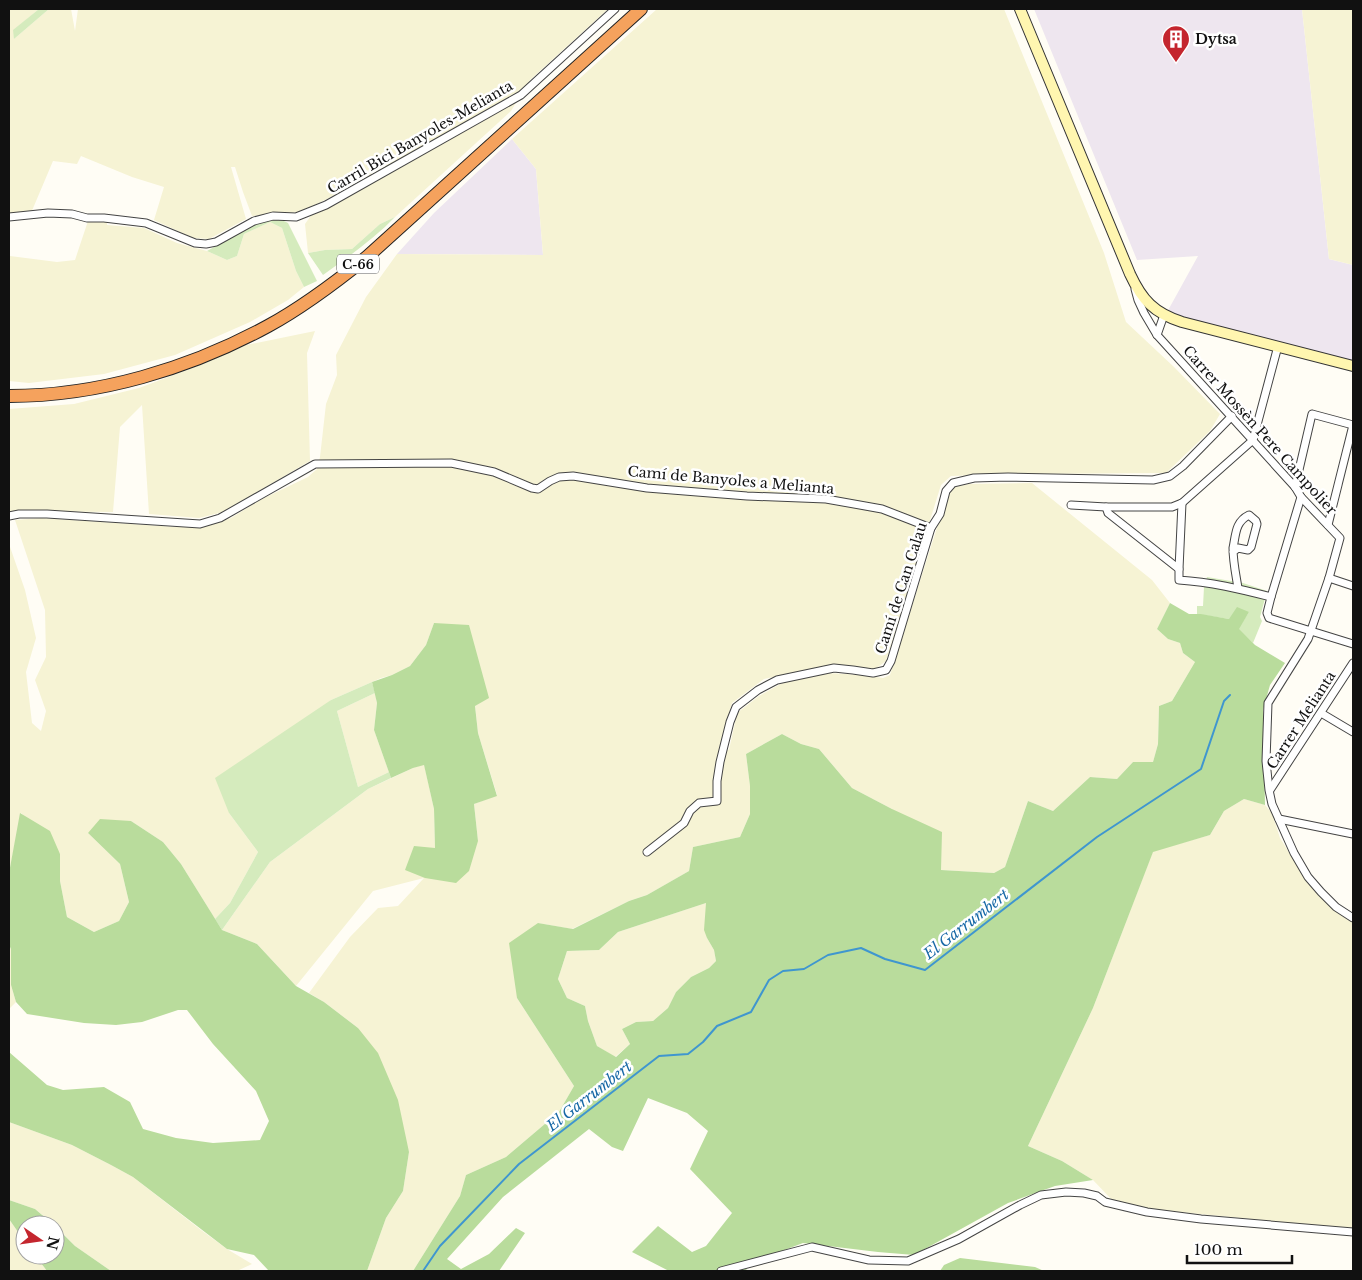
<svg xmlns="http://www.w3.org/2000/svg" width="1362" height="1280" font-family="'Libre Baskerville',serif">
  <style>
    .industrial { fill: #eee6ef }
    .farmland { fill: #f6f3d4 }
    .green { fill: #d5ebbd }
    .forest { fill: #b9dc9c; fill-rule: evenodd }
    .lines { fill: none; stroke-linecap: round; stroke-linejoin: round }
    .stream { stroke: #3f96cf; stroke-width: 2 }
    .street-casing { stroke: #444; stroke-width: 9 }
    .secondary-casing { stroke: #333; stroke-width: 12 }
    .highway-casing { stroke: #222; stroke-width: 14 }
    .street { stroke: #fff; stroke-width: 7 }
    .secondary { stroke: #fff6b0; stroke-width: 10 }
    .highway { stroke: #f5a25d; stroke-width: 12 }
    .labels { text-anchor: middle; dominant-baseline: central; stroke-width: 5; stroke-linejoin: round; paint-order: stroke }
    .shield { fill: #fff; stroke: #585858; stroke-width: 1 }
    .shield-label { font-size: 12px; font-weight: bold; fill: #111 }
    .poi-label { font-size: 14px; font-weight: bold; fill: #111; stroke: #fff; text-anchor: start }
    .street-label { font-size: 14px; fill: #111; stroke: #fff }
    .water-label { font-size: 15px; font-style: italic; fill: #1768a6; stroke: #fff }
  </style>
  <rect width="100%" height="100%" fill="#fffdf5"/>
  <g class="industrial">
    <polygon points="1034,9 1302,9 1329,259 1353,265 1353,366 1166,314 1198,256 1137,260"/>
    <polygon points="512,139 536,169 543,255 397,254 434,213"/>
  </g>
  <g class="farmland">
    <polygon points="9,9 39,9 14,30 14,39 49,9 71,9 75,31 78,9 608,9 530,80 511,111 395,217 380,224 352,249 325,250 308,253 305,224 312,214 381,177 382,168 329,198 300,212 252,216 243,192 235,167 231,167 246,219 209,239 193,238 154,220 164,187 132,177 81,156 77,164 53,161 31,213 9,214"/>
    <polygon points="657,9 1004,9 1104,253 1126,322 1174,367 1220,414 1210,431 1166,473 1021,474 951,476 941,485 886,661 875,669 834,664 764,679 732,703 719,748 729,750 737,713 759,696 784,682 827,673 863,675 883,678 890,675 949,490 955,487 969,484 1032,483 1152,580 1170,603 1157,629 1168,639 1180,643 1183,653 1195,662 1172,701 1159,706 1158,744 1153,762 1133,762 1117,779 1090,777 1053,811 1028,801 1005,867 994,873 941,870 892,809 852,788 819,749 801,744 782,734 746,754 750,786 750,814 740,837 693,847 689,871 647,895 629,901 572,929 538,923 517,998 574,1086 559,1112 506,1157 466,1175 460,1196 413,1271 367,1271 386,1218 403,1191 409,1152 358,1028 324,1002 309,993 350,937 378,908 398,906 424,878 373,891 296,986 257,944 222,930 270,862 368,789 413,768 424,764 434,809 435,848 405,870 478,841 474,804 497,795 478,733 475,705 434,623 426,645 410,666 392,675 381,678 331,700 229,813 258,852 230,903 215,919 181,864 163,842 131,821 88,833 120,864 129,902 119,921 94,932 67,917 60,881 60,854 21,813 9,873 9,544 25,590 36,638 26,672 32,723 41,731 46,711 35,680 46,657 45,610 15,520 42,518 176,527 207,526 231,518 260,500 308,477 317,469 320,457 326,404 337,375 336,355 366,297 397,254 543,255 536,169 512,139"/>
    <polygon points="1302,9 1353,9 1353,265 1329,259"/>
    <polygon points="88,221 107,221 107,225 144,228 177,243 207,251 227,260 237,256 244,234 270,222 282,228 296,271 304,287 288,300 250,322 175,355 104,374 29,383 9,381 9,250 10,256 57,262 75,260"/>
    <polygon points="315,331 307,353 310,461 223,512 199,518 149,514 142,405 120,427 113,512 9,511 9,409 74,404 139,388 203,364 246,345"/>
    <polygon points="375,693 377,703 374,730 389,772 358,787 337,711"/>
    <polygon points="1244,799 1265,805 1272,813 1280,838 1310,886 1335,910 1353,922 1353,1229 1148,1209 1113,1201 1093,1180 1062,1161 1028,1146 1093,1008 1153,851 1210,835 1224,811"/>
    <polygon points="706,903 707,938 714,950 716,961 709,968 691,977 676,992 668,1008 653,1021 636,1022 622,1029 630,1044 615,1057 597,1046 588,1021 585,1006 567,998 558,979 567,951 599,950 618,932"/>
    <polygon points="9,945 11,949 11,985 16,1002 9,1009"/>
    <polygon points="9,1122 72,1145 111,1165 133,1177 201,1230 227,1249 252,1264 237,1271 111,1271 75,1246 55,1225 35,1209 9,1200"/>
    <polygon points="9,1219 25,1242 25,1255 35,1255 47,1271 9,1271"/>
  </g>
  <g class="green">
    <polygon points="39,9 49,9 14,39 13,30"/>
    <path d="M 395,217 C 374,239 348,257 323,275 L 308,253 L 325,250 L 352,249 L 380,224 Z"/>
    <polygon points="278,218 288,223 317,281 304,287 296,271 282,228 270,222 244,234 237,256 227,260 207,251 260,221"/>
    <polygon points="1207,577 1243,583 1267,591 1260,617 1262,621 1253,643 1238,629 1249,612 1229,619 1197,614 1197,606 1203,606 1204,587"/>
    <polygon points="372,682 375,693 337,711 358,787 389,772 391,778 368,789 270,862 222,930 215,919 230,903 258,852 229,813 215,778 331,700"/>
  </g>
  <g class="forest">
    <path d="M 1170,603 L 1189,614 L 1201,614 L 1229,619 L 1237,607 L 1249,612 L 1239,629 L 1255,645 L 1285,663 L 1270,685 L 1263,710 L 1265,805 L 1244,799 L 1224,811 L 1210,835 L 1153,852 L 1093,1008 L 1028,1146 L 1062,1161 L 1093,1180 L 1055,1186 L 1008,1203 L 914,1255 L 878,1252 L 803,1243 L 745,1265 L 747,1271 L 669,1271 L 632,1252 L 658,1226 L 692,1252 L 706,1246 L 732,1213 L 690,1169 L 708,1131 L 687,1113 L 648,1098 L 623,1151 L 612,1147 L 589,1129 L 503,1197 L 447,1259 L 461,1269 L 489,1254 L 516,1228 L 525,1233 L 499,1271 L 413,1271 L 460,1196 L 466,1175 L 506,1157 L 559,1112 L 574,1086 L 517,998 L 509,943 L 538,923 L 573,929 L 629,901 L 647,895 L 689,871 L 693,847 L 740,837 L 750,814 L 750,786 L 746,754 L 782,734 L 801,744 L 819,749 L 852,788 L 892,809 L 942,832 L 941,870 L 994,873 L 1005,867 L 1028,801 L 1053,811 L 1090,777 L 1117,779 L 1133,762 L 1153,762 L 1158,744 L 1159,706 L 1172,701 L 1195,662 L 1183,653 L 1180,643 L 1168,639 L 1157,629 ZM 706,903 L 704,930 L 707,938 L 714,950 L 716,961 L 709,968 L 691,977 L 676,992 L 668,1008 L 653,1021 L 636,1022 L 622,1029 L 630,1044 L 616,1057 L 597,1046 L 588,1021 L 585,1006 L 567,998 L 558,979 L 567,951 L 599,950 L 618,932 Z"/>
    <polygon points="434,623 469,625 489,698 475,706 478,733 497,796 474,804 478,841 469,871 456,883 425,878 405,870 414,846 435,848 434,809 424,765 413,768 391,778 374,730 377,703 372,682 392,675 410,666 426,645"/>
    <polygon points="20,813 50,831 60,854 60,881 67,917 94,932 119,921 129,902 120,864 88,833 100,819 131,821 163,842 181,864 222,930 257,944 296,986 324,1002 358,1028 378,1053 398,1100 409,1152 403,1191 386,1218 367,1271 269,1271 254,1255 227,1249 133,1177 111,1165 72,1145 9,1122 9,1052 47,1085 63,1090 104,1087 130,1102 143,1129 176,1138 213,1143 260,1140 269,1121 256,1091 213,1044 187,1010 178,1010 142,1022 116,1025 84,1023 27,1014 16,1002 11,985 11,949 9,945 9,873"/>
    <polygon points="9,1200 35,1209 54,1225 25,1225 25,1242 9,1219"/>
    <polygon points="55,1226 75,1246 111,1271 47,1271 35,1255 55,1255"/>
    <polygon points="960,1258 1035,1267 1044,1271 940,1271 944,1265"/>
  </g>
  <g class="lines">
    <polyline class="stream" points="423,1271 440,1246 519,1164 659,1056 688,1054 703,1042 717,1026 751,1012 769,980 783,971 804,969 828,955 861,948 885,959 925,970 1097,837 1201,769 1224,701 1230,695"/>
    <g class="street-casing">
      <g id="street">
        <polyline points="9,217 48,213 72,214 87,218 104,218 146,223 195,243 206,244 216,242 254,221 273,216 296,217 326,205 521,95 615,9"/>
        <polyline points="1135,289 1138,300 1144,313 1157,335 1295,487 1301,497 1340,538 1329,578 1308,639 1268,703 1266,761 1269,790 1272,804 1294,853 1308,877 1321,892 1336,907 1353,918"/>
        <polyline points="1157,335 1164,315"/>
        <polyline points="1295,487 1312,414 1353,425"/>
        <polyline points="1301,497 1271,597 1267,613 1269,618 1353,644"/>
        <polyline points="1071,505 1106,507 1172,507 1182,503 1253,440 1278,346"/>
        <path d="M 1106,507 L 1108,513 L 1179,569 L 1179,580 C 1211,582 1240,589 1271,597"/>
        <polyline points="9,516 19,514 47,514 200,524 220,518 315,464 451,463 494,472 532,488 538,489 550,481 559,477 573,476 647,488 747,496 826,499 882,509 931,528"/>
        <polyline points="1328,525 1353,425"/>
        <path d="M 1233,552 L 1238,548 L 1248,550 L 1251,547 L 1257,524 L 1256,521 L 1249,515 C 1235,522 1236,534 1233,548 C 1233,562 1236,575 1238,588"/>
        <polyline points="1179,569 1182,503"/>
        <polyline points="1329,578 1353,586"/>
        <polyline points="1321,713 1353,732"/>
        <polyline points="1270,790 1353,663"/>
        <polyline points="1279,819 1353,834"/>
        <polyline points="647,852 684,823 690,811 699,803 717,801 717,781 720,762 730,722 736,707 758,690 777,680 834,668 853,670 873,673 886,670 891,661 931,528 940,514 946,491 953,483 974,478 1008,477 1153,480 1170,476 1183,466 1232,416"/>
        <polyline points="721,1271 812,1247 869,1260 908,1261 959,1239 1020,1205 1041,1195 1066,1192 1084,1193 1097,1196 1105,1202 1147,1212 1201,1219 1353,1232"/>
      </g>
    </g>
    <g class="secondary-casing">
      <path id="secondary" d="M 1020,9 L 1130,274 C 1142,300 1154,313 1182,322 L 1353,366"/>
    </g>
    <g class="highway-casing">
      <path id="highway" d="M 9,396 C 98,396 189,369 268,326 C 303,307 336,282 367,257 L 641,9"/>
    </g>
    <use href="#street" class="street"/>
    <use href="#secondary" class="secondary"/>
    <use href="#highway" class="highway"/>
  </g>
  <defs>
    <g id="building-pin" transform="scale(1.4375)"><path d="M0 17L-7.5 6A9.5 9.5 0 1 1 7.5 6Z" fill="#c4262e" stroke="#fff"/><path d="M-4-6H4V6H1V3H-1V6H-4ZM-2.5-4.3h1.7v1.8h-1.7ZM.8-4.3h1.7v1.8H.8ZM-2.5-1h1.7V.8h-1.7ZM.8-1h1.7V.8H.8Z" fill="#fff"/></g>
  </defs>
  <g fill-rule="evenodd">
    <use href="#building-pin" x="1176" y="39"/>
  </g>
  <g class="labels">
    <rect class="shield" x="337" y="254.5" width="42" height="19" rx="4"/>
    <g class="shield-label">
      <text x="358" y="264">C-66</text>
    </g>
    <g class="poi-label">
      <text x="1195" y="39">Dytsa</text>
    </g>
    <g class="street-label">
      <text transform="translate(420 137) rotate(-30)">Carril Bici Banyoles-Melianta</text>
      <text transform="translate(1260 430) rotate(48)">Carrer Mossèn Pere Campolier</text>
      <text transform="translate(731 480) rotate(5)">Camí de Banyoles a Melianta</text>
      <text transform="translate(901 588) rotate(-72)">Camí de Can Calau</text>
      <text transform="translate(1301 720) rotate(-57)">Carrer Melianta</text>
    </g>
    <g class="water-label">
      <text transform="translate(966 924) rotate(-38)">El Garrumbert</text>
      <text transform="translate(589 1096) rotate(-38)">El Garrumbert</text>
    </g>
  </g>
  <rect width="1362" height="1280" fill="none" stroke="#111111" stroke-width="20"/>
  <g transform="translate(40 1240) rotate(103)"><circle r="24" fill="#ffffff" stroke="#a0a0a0"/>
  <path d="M0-4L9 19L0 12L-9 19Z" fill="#c4262e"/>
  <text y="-8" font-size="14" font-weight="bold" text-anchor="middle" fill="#111111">N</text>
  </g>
  <path d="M1187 1255v8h105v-8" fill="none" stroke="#111111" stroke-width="2.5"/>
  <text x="1194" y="1255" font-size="15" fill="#111111" stroke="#ffffff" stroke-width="4" paint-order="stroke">100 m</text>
</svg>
